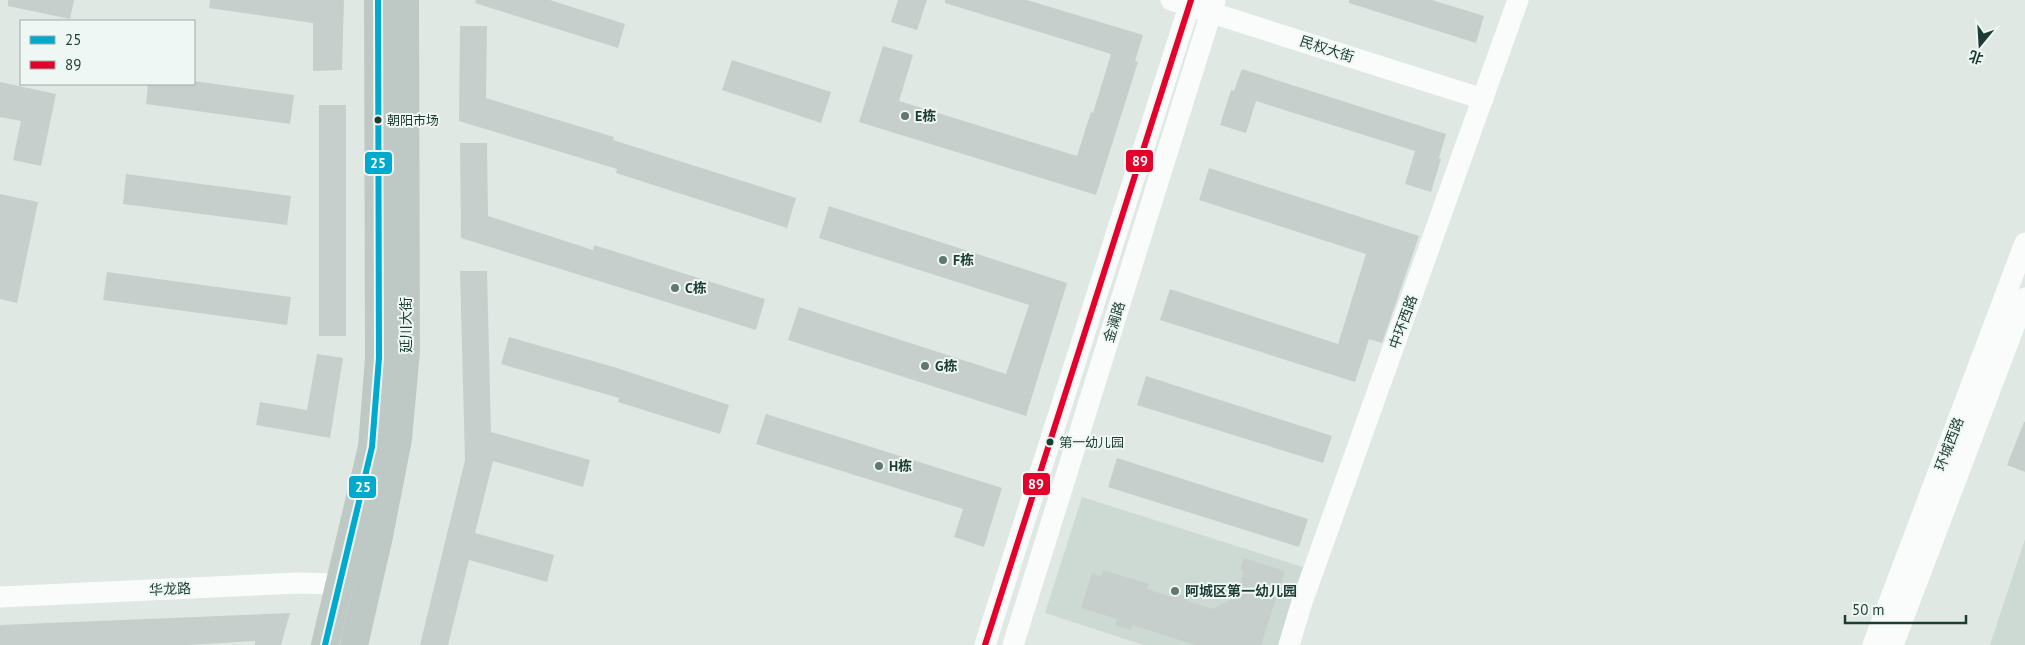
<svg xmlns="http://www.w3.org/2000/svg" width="2025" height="645" font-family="'PT Sans','Noto Sans SC',sans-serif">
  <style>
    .built { fill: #cddad4 }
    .building { fill: #c7cfcc }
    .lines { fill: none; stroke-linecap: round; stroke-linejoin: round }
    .minor { stroke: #fafcfb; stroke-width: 21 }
    .major { stroke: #bec9c6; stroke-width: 28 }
    .bus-1-casing { stroke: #eef7f3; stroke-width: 10 }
    .bus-2-casing { stroke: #eef7f3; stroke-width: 10 }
    .bus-1 { stroke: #00a9ce; stroke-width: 6 }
    .bus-2 { stroke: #e4002b; stroke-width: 6 }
    .poi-dot { fill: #617872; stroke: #eef7f3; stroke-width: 2 }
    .bus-dot { fill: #1d3c34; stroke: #eef7f3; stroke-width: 2 }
    .labels { text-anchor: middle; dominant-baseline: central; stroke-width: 4; stroke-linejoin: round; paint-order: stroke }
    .bus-label { font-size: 13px; fill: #1d3c34; stroke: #eef7f3; text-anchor: start }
    .street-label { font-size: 14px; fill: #1d3c34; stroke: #eef7f3 }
    .poi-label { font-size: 14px; font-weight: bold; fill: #1d3c34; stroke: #eef7f3; text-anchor: start }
    .line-badge { stroke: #eef7f3; stroke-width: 2 }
    .badge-label { font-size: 14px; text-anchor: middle; font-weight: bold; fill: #fff }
  </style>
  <rect width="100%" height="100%" fill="#e0e8e4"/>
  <g class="built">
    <polygon points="1082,497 1306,568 1281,645 1143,645 1045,613"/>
    <polygon points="2025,539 2025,645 1990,645"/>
  </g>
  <g class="building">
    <polygon points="8,0 74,0 70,19 8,6"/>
    <polygon points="210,0 344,0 342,70 313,71 313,23 209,8"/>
    <polygon points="476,0 550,0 625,24 618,48 475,3"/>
    <polygon points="898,0 927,0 917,30 891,22"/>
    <polygon points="945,0 1027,0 1143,35 1135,61 1138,62 1096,195 859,122 883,46 913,55 899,101 1077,156 1091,112 1093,113 1111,54 945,3"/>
    <polygon points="1349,0 1432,0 1484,16 1476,43 1349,3"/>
    <polygon points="460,26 487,26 486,98 614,137 613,140 796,198 787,228 616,173 617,169 459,121"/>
    <polygon points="732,60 831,92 821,123 722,90"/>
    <polygon points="1242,69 1446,134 1439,158 1441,159 1431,192 1405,184 1415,151 1256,101 1246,133 1220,125 1231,90 1234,91"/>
    <polygon points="194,81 294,95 290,124 146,104 148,84 194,84"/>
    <polygon points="0,82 56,94 41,166 13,160 21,121 0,117"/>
    <rect x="319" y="105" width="27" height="231"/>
    <polygon points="460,143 487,143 488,216 593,250 594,245 765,299 756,330 461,238"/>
    <polygon points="1209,168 1419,236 1382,343 1369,339 1355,382 1160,320 1170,289 1338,344 1366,254 1199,200"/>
    <polygon points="126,174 291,196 287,225 123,204"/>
    <polygon points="0,194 38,202 17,303 0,299"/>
    <polygon points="829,206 1067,283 1026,416 788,340 799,307 1006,374 1029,305 819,238"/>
    <polygon points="460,271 487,271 491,432 590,460 583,487 493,461 475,533 554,555 547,582 469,560 448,645 420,645 465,460"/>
    <polygon points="107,272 291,297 287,325 103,300"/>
    <polygon points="509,337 617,368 729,405 720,434 618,402 619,398 501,364"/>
    <polygon points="317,354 343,358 330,438 256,425 260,402 307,410"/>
    <polygon points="1146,376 1332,436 1323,463 1137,405"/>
    <polygon points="766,414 1002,488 984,547 954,537 963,509 756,444"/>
    <polygon points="2024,422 2025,422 2025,472 2007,465"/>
    <polygon points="1117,458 1308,519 1299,547 1108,487"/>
    <polygon points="1244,558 1285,571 1261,645 1195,645 1132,625 1131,630 1115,625 1117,619 1081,608 1092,573 1101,576 1103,570 1149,584 1147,589 1171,597 1173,592 1189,597 1188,601 1213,609 1223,603 1235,598 1244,571 1240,570"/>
    <polygon points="290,613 281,645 255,645 255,641 187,645 0,645 0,625"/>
  </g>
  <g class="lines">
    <g class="minor">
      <polyline points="1171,0 1483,99"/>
      <polyline points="0,597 297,583 340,584"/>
      <polyline points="985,645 1191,0"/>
      <polyline points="1013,645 1215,0"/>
      <polyline points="1289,645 1302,602 1518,0"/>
      <polyline points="1873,645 2025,243"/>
      <polyline points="1893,645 2025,298"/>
    </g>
    <g class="major">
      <polyline points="325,645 372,447 379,358 378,0"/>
      <polyline points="354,645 379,536 398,439 406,351 405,0"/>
    </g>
    <g class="bus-1-casing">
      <polyline id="bus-1" points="325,645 372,447 379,358 378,0"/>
    </g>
    <g class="bus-2-casing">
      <polyline id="bus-2" points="985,645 1191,0"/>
    </g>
    <use href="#bus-1" class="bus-1"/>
    <use href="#bus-2" class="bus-2"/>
  </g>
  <g class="poi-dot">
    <circle cx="905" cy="116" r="5"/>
    <circle cx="943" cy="260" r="5"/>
    <circle cx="675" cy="288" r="5"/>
    <circle cx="925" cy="366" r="5"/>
    <circle cx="879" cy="466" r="5"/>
    <circle cx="1175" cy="591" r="5"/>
  </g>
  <g class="bus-dot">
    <circle cx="378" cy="120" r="4.5"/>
    <circle cx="1050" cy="442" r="4.5"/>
  </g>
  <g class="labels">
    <g class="bus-label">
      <text x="387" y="120">朝阳市场</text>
      <text x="1059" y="442">第一幼儿园</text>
    </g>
    <g class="street-label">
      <text transform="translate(1327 49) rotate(18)">民权大街</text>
      <text transform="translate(1114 322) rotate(-73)">金澜路</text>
      <text transform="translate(1403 322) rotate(-70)">中环西路</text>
      <text transform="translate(406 325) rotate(-90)">延川大街</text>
      <text transform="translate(1949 444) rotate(-69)">环城西路</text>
      <text transform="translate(170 589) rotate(-3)">华龙路</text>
    </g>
    <g class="poi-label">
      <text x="915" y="116">E栋</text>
      <text x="953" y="260">F栋</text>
      <text x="685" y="288">C栋</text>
      <text x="935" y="366">G栋</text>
      <text x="889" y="466">H栋</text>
      <text x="1185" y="591">阿城区第一幼儿园</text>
    </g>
  </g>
  <g class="line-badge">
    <rect x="1125" y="149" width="29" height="24" rx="5" fill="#e4002b"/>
    <rect x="364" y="151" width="29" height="24" rx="5" fill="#00a9ce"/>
    <rect x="1022" y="472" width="29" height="24" rx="5" fill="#e4002b"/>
    <rect x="348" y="475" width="29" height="24" rx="5" fill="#00a9ce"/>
  </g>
  <g class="badge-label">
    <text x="1140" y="166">89</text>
    <text x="378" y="168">25</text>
    <text x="1036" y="489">89</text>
    <text x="363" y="492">25</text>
  </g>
  <rect x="20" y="20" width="175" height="65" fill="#eef7f3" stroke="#9aaca7"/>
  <rect x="30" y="36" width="25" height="8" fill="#00a9ce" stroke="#9aaca7"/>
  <text x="65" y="45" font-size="15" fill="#1d3c34">25</text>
  <rect x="30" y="61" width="25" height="8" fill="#e4002b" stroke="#9aaca7"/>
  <text x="65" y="70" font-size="15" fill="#1d3c34">89</text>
  <g transform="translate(1980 45) rotate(198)" stroke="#eef7f3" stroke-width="4" paint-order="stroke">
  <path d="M0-4L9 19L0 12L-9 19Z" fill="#1d3c34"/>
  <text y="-8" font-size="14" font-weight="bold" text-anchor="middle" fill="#1d3c34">北</text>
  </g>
  <path d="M1845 615v8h121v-8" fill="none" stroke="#1d3c34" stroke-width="2.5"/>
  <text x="1852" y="615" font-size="15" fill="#1d3c34" stroke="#eef7f3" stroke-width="4" paint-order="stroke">50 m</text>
</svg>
